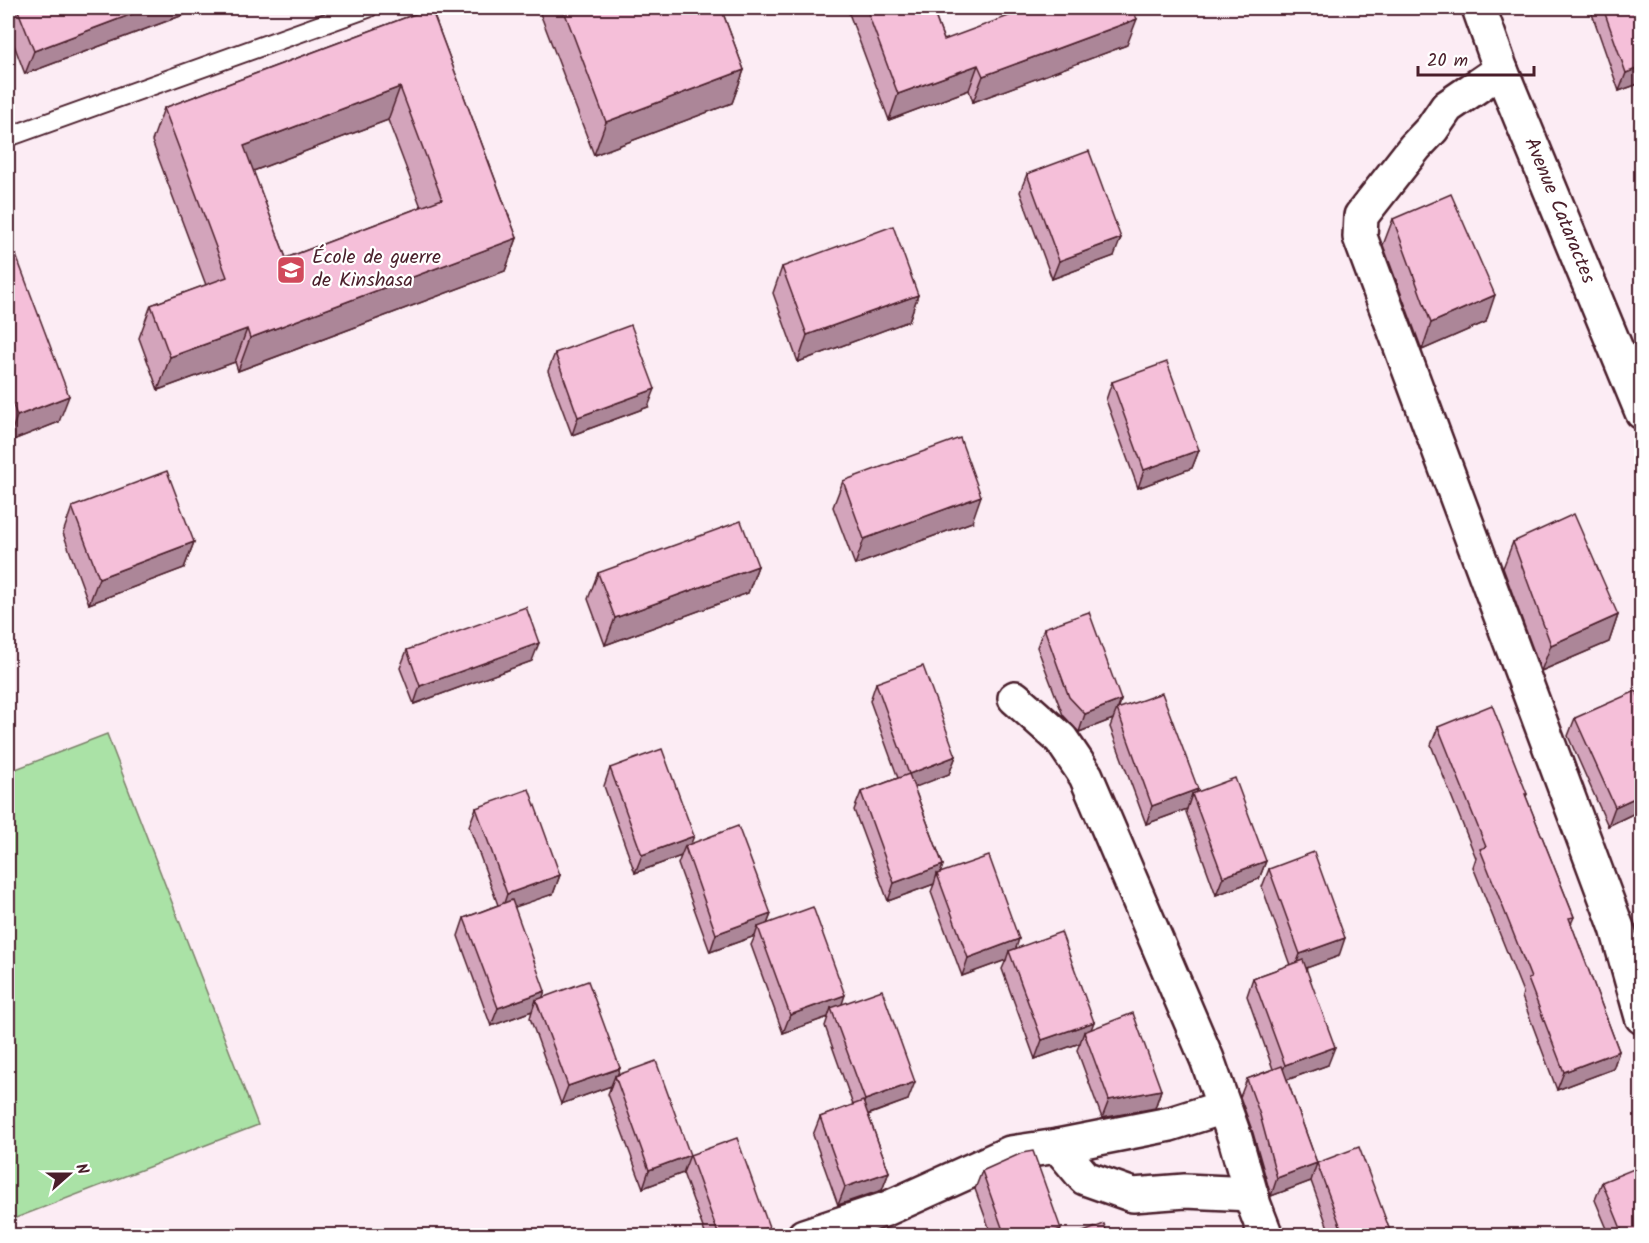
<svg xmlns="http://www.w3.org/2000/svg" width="1649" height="1243" font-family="Kalam,sans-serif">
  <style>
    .green { fill: #aae2a6; stroke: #7a8068; stroke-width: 1.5 }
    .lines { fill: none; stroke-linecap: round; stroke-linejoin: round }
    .lane-casing { stroke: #4a1f2b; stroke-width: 22 }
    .street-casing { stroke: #4a1f2b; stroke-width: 38 }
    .secondary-casing { stroke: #4a1f2b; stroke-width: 38 }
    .lane { stroke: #fff; stroke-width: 18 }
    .street { stroke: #fff; stroke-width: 33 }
    .secondary { stroke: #fff; stroke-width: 33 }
    .wall { fill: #d3a4bb; stroke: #4a1f2b; stroke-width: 1.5; fill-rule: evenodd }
    .shaded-wall { fill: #ac8698; stroke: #4a1f2b; stroke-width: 1.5 }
    .building { fill: #f5bfd9; stroke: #4a1f2b; stroke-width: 1.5; fill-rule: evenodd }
    .labels { text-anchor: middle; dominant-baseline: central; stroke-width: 4.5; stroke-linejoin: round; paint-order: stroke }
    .street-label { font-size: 20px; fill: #4a1f2b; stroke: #fff }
    .poi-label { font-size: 20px; fill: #4a1f2b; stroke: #fff; text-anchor: start }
  </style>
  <rect width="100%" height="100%" fill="#fcecf4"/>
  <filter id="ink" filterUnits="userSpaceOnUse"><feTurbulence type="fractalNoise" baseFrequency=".0167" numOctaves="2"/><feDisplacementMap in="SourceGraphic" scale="12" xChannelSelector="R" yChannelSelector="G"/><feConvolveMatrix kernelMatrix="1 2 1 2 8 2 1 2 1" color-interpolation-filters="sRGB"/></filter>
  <g filter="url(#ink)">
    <polygon class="green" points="107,734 258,1125 8,1221 8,772"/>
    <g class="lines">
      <g class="lane-casing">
        <polyline id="lane" points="8,137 368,8"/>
      </g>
      <g class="street-casing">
        <g id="street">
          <polyline points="1501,70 1447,107 1432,129 1415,147 1361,216 1360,237 1617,928 1642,1017"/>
          <polyline points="1015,698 1061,739 1086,776 1207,1059 1235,1138 1254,1205 1266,1236"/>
          <polyline points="1058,1146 1085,1178 1133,1195 1185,1191 1251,1194"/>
          <polyline points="804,1236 886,1209 1010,1153 1058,1146 1170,1124 1224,1107"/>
        </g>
      </g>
      <g class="secondary-casing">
        <g id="secondary">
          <path id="s1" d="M 1479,8 L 1501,70 L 1642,412"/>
        </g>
      </g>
      <use href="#lane" class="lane"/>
      <use href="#street" class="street"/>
      <use href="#secondary" class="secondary"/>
    </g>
    <g class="wall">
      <polygon points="8,8 202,8 25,74 8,29"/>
      <path d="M 431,8 L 517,238 L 505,271 L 238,371 L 235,362 L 158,390 L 139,338 L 151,305 L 206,285 L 152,141 L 164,108 ZM 388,120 L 421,207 L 286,258 L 253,171 Z"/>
      <polygon points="538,8 721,8 744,70 732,103 594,155"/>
      <polygon points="847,8 932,8 944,40 1127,45 973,102 969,90 889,120"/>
      <polygon points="1287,8 1308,8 1290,15"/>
      <polygon points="1590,8 1641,8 1641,83 1619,91"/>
      <polygon points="1027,174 1114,256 1052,279 1020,192"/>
      <polygon points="1393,219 1486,322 1422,350 1383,245"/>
      <polygon points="8,234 59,422 8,442"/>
      <polygon points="782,267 918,295 909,321 798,362 773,293"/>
      <polygon points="555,353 648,407 572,435 548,371"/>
      <polygon points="1112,382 1199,450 1192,468 1138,488 1106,400"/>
      <polygon points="843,481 972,522 855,565 833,507"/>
      <polygon points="72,507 194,542 184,568 89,604 63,533"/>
      <polygon points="1513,542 1618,615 1609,642 1541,671 1503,568"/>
      <polygon points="758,566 748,593 605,645 588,599 598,573"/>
      <polygon points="1044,628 1121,700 1119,708 1198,789 1197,792 1266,861 1259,879 1216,895 1186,812 1187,809 1146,824 1110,727 1113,719 1079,732 1063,715 1037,647"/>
      <polygon points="407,650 532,661 414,704 400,668"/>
      <polygon points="876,683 956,756 949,774 914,787 943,865 940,873 1016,949 1091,1029 1161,1090 1155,1108 1102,1118 1077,1050 1080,1043 1035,1059 1002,969 1006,960 962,976 931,892 934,884 888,901 854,810 861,792 898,778 870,701"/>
      <polygon points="1575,718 1641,810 1608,826 1568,736"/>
      <polygon points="1438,727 1527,794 1526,797 1574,917 1571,924 1619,1051 1613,1069 1557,1090 1522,997 1523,992 1473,867 1476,858 1431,745"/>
      <polygon points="610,768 691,844 771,914 767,924 842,1004 908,1100 868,1115 889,1172 882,1190 838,1205 813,1135 820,1117 853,1105 825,1026 828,1017 783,1033 751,945 755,936 710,952 678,864 681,856 635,873 604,786"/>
      <polygon points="476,808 560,875 553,894 514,907 543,998 620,1068 617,1076 690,1155 769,1227 766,1236 706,1236 683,1173 643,1188 608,1094 611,1086 561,1104 530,1018 532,1011 491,1026 458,936 464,918 498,905 469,826"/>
      <polygon points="1269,869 1339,956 1306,968 1328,1065 1287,1080 1317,1163 1392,1236 1331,1236 1311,1181 1271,1196 1253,1133 1240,1097 1247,1079 1273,1069 1247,996 1253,978 1290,965 1262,887"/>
      <polygon points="982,1171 1059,1236 992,1236 975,1189"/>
      <polygon points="1602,1182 1641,1236 1610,1236 1595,1200"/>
    </g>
    <g class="shaded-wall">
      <polygon points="148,8 202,8 25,74 34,51"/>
      <polygon points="1292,8 1308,8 1290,15"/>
      <polygon points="1137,19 1127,45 973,102 983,76"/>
      <polygon points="978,65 969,90 889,120 898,94"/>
      <polygon points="1641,67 1641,83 1619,91 1626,73"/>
      <polygon points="744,70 732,103 594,155 606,122"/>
      <polygon points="400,87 388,120 232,179 244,146"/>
      <polygon points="517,238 505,271 238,371 250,338"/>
      <polygon points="1121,238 1114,256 1052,279 1059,261"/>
      <polygon points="918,295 909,321 798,362 807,335"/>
      <polygon points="1495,295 1486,322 1422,350 1431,323"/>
      <polygon points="247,329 235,362 158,390 170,357"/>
      <polygon points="655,389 648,407 572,435 578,417"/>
      <polygon points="69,396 59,422 8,442 17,416"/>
      <polygon points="1199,450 1192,468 1138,488 1144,470"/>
      <polygon points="981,496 972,522 855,565 864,539"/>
      <polygon points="194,542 184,568 89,604 99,578"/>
      <polygon points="758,566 748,593 605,645 615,618"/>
      <polygon points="1618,615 1609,642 1541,671 1551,645"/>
      <polygon points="539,643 532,661 414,704 420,686"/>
      <polygon points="1121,700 1117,711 1117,709 1113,719 1079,732 1085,714"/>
      <polygon points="956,756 949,774 903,792 909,774"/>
      <polygon points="1198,789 1194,799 1192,794 1187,809 1146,824 1152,806"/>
      <polygon points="1641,795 1641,810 1608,826 1615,807"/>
      <polygon points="694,836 687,853 685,846 681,856 635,873 642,855"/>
      <polygon points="1266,861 1259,879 1216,895 1223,877"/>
      <polygon points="943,865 939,877 937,874 934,884 888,901 894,883"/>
      <polygon points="560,875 553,894 501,912 507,894"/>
      <polygon points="771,914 764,932 758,927 755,936 710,952 716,934"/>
      <polygon points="1345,938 1339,956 1293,973 1300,954"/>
      <polygon points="1019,939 1013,957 1009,951 1006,960 962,976 968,958"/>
      <polygon points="545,991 539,1008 536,1000 532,1011 491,1026 498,1008"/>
      <polygon points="845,995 839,1013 831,1008 828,1017 783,1033 790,1015"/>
      <polygon points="1094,1022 1087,1040 1084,1032 1080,1043 1035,1059 1042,1040"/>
      <polygon points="1335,1047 1328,1065 1278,1083 1285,1065"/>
      <polygon points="1619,1051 1613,1069 1557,1090 1564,1072"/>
      <polygon points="620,1068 616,1079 615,1076 611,1086 561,1104 568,1086"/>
      <polygon points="915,1082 908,1100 858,1118 865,1100"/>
      <polygon points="1161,1090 1155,1108 1102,1118 1109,1100"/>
      <polygon points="690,1155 683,1173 643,1188 649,1170"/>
      <polygon points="1317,1163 1311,1181 1271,1196 1277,1178"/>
      <polygon points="889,1172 882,1190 838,1205 845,1187"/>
      <polygon points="769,1227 766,1236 745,1236"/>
      <polygon points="1061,1229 1059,1236 1043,1236"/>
    </g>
    <g class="building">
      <polygon points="17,8 148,8 34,51"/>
      <path d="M 431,8 L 517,238 L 250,338 L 247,329 L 170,357 L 151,305 L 227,277 L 164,108 ZM 400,87 L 442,199 L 286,258 L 244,146 Z"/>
      <polygon points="563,8 721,8 744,70 606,122"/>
      <polygon points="866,8 932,8 944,40 1030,8 1132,8 1137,19 983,76 978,65 898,94"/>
      <polygon points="1603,8 1641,8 1641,67 1626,73"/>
      <polygon points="1089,151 1121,238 1059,261 1027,174"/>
      <polygon points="1451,194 1495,295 1431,323 1393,219"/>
      <polygon points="893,226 918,295 807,335 782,267"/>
      <polygon points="8,234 69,396 17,416 8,391"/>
      <polygon points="631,325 655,389 578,417 555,353"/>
      <polygon points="1167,362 1199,450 1144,470 1112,382"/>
      <polygon points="960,438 981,496 864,539 843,481"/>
      <polygon points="167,471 194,542 99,578 72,507"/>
      <polygon points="1574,514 1618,615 1551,645 1513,542"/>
      <polygon points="741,521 758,566 615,618 598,573"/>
      <polygon points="526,607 539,643 420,686 407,650"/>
      <polygon points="1089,612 1121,700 1085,714 1069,697 1044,628"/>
      <polygon points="923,666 956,756 909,774 876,683"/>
      <polygon points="1636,691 1641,702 1641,795 1615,807 1575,718"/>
      <polygon points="1162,693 1198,789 1152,806 1117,709"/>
      <polygon points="1492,705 1527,794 1525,794 1574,917 1569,918 1619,1051 1564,1072 1528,979 1531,978 1480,849 1486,847 1438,727"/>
      <polygon points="662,749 694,836 642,855 610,768"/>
      <polygon points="909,774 943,865 894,883 861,792"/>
      <polygon points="1235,778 1266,861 1223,877 1192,794"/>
      <polygon points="529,789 560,875 507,894 476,808"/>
      <polygon points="738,826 771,914 716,934 685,846"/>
      <polygon points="1314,852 1345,938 1300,954 1269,869"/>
      <polygon points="989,856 1019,939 968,958 937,874"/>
      <polygon points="512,900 545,991 498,1008 464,918"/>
      <polygon points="813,907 845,995 790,1015 758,927"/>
      <polygon points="1061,932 1094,1022 1042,1040 1009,951"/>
      <polygon points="1303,960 1335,1047 1285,1065 1253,978"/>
      <polygon points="588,981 620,1068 568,1086 536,1000"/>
      <polygon points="882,990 915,1082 865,1100 831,1008"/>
      <polygon points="1133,1013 1161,1090 1109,1100 1084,1032"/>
      <polygon points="656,1061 690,1155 649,1170 615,1076"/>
      <polygon points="1282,1066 1317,1163 1277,1178 1260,1115 1247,1079"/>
      <polygon points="863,1101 889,1172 845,1187 820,1117"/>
      <polygon points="737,1138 769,1227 745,1236 719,1236 690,1155"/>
      <polygon points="1359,1147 1392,1236 1344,1236 1317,1163"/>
      <polygon points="1033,1151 1061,1229 1043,1236 1005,1236 982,1171 1022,1153"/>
      <polygon points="1641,1166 1641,1236 1624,1236 1602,1182"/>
      <polygon points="1104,1224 1108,1236 1073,1236"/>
      <polygon points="1436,1230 1438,1236 1421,1236"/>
    </g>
  </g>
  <defs>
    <g id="university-square" transform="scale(1.5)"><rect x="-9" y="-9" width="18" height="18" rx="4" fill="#d1495b" stroke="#fff"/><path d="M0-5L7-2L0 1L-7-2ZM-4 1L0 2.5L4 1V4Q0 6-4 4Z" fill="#fff"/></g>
  </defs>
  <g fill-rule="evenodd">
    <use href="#university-square" x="291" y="270"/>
  </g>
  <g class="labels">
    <g class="street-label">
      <text stroke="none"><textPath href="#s1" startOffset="218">Avenue Cataractes</textPath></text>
    </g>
    <g class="poi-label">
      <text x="312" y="258">École de guerre<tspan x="312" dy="23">de Kinshasa</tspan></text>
    </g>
  </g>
  <rect width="1649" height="1243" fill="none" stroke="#fff" stroke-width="30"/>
  <rect x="15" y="15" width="1619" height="1213" fill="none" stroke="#4a1f2b" stroke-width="2" filter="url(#ink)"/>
  <g transform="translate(69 1174) rotate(69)" stroke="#ffffff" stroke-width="4.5" paint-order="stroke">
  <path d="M0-4.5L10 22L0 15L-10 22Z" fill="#4a1f2b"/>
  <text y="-9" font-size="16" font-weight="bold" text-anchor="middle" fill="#4a1f2b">N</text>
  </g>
  <path d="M1418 66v9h116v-9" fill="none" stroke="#4a1f2b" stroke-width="3"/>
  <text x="1427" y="66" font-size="18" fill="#4a1f2b" stroke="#ffffff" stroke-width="4.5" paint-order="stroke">20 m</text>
</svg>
